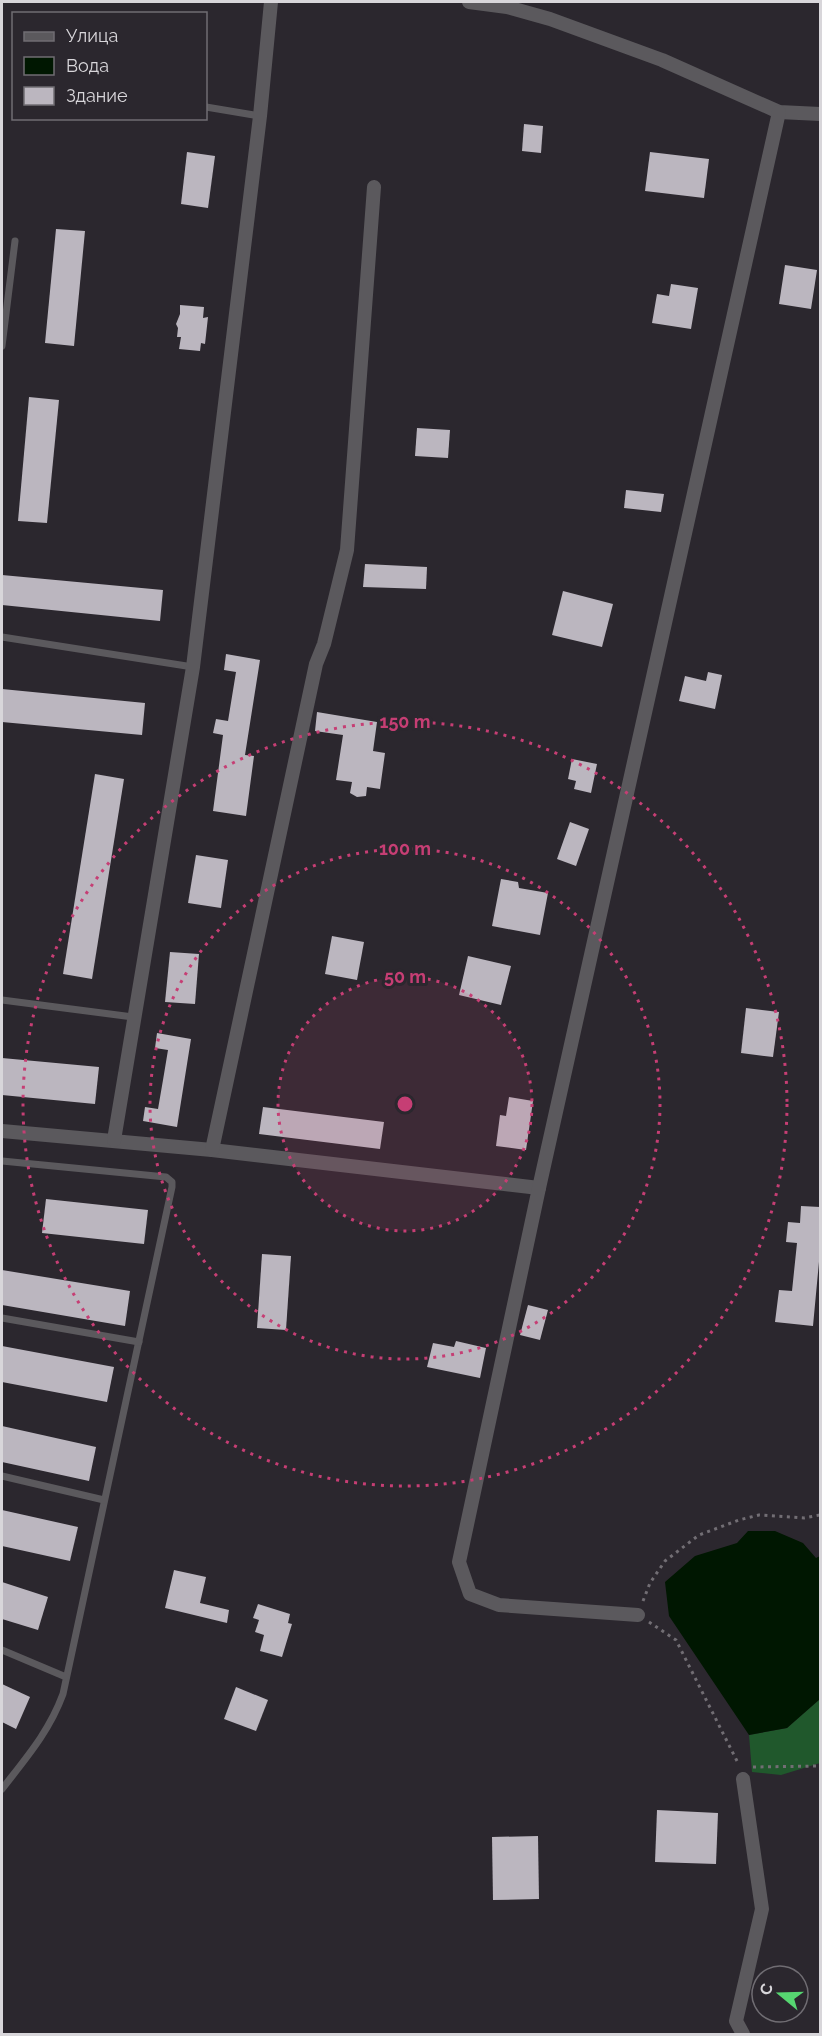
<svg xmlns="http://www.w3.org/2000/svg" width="822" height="2036" font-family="Raleway,sans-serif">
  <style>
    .green { fill: #20582c }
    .water { fill: #001701 }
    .building { fill: #bbb6bf }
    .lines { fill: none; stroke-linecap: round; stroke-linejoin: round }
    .path { stroke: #726e74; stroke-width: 3; stroke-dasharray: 3 4.5; stroke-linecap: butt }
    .service { stroke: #5b595d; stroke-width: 7 }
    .minor { stroke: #5b595d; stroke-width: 14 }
    .ring { fill: none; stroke: #c63e74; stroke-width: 3; stroke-dasharray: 3 6 }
    .centre { fill: #c63e74; stroke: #2b272e; stroke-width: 3 }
    .ring-label { font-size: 18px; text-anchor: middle; font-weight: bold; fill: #c63e74; stroke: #2b272e; stroke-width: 6; stroke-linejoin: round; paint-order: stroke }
  </style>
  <rect width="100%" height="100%" fill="#2b272e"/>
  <polygon class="green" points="820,1699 820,1763 781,1775 752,1772 749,1735 787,1728"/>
  <polygon class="water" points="748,1531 775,1531 803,1543 816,1558 820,1556 820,1699 787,1728 749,1735 669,1616 665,1582 695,1556 737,1543"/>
  <g class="building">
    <polygon points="524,124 543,126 541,153 522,151"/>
    <polygon points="187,152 215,156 208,208 181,204"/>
    <polygon points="650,152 709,159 704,198 645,191"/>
    <polygon points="56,229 85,231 74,346 45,343"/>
    <polygon points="785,265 817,270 811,309 779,304"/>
    <polygon points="671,284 698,288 691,329 652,323 657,294 669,296"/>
    <polygon points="180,305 204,307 203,318 208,317 205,344 201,343 200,351 179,349 181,337 177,337 178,328 176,324 180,314"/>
    <polygon points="29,397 59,400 47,523 18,521"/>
    <polygon points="417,428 450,430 448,458 415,456"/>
    <polygon points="626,490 664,494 661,512 624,508"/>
    <polygon points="365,564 427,567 426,589 363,587"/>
    <polygon points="2,575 163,590 160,621 2,605"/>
    <polygon points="563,591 613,604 602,647 552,635"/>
    <polygon points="226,654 260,660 245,755 254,756 246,816 213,811 223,735 213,733 216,719 228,721 236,672 224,670"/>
    <polygon points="708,672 722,675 715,709 679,701 685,676 706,681"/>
    <polygon points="2,689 145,703 142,735 2,722"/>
    <polygon points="317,712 377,722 373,751 385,753 380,789 367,787 366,796 357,797 350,793 352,782 336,780 343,735 315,731"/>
    <polygon points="572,759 597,764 591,793 574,789 576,781 568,779"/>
    <polygon points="95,774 124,779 92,979 63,974"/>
    <polygon points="570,822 589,829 576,866 557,859"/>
    <polygon points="196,855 228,860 221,908 188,903"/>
    <polygon points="501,879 518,882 519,888 548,893 540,935 492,926"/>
    <polygon points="332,936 364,942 357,980 325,974"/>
    <polygon points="170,952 199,954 195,1004 165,1002"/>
    <polygon points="468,956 511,966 501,1005 459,995"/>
    <polygon points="746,1008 779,1012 773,1057 741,1053"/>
    <polygon points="157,1033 191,1039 177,1127 143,1121 145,1107 158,1109 163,1080 168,1050 155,1048"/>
    <polygon points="2,1058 99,1067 95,1104 2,1095"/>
    <polygon points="509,1097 533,1101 526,1150 496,1146 500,1115 506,1116"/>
    <polygon points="263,1107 384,1122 380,1149 259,1134"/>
    <polygon points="46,1199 148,1210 144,1244 42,1233"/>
    <polygon points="801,1206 820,1207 820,1251 813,1326 775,1322 779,1290 792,1291 797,1243 786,1242 788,1222 800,1223"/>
    <polygon points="262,1254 291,1256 286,1330 257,1328"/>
    <polygon points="2,1270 130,1291 125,1326 2,1305"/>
    <polygon points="528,1305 548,1310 540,1340 520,1335"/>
    <polygon points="456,1341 486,1348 480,1378 427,1367 433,1343 454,1347"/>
    <polygon points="2,1346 114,1367 107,1402 2,1382"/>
    <polygon points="2,1426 96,1447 89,1481 2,1462"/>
    <polygon points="2,1510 78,1527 70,1561 2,1546"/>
    <polygon points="174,1570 206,1577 200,1603 229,1610 227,1623 165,1608"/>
    <polygon points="2,1582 48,1597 38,1630 2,1619"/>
    <polygon points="258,1604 290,1614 288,1623 292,1624 282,1657 260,1651 264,1635 255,1632 259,1620 253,1618"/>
    <polygon points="2,1684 30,1697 16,1729 2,1722"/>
    <polygon points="236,1687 268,1700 256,1731 224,1719"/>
    <polygon points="657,1810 718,1813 716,1864 655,1862"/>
    <polygon points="538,1836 539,1899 493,1900 492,1837"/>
  </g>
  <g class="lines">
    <g class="path">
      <polyline points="643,1601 650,1583 665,1561 699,1535 739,1520 759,1515 804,1518 820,1515"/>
      <polyline points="649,1622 676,1640 739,1765"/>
      <polyline points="753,1767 820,1766"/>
    </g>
    <g class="service">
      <polyline points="206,107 260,116"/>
      <polyline points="2,346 15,241"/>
      <polyline points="2,637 193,667"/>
      <polyline points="2,1000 133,1017"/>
      <path d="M 2,1161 L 166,1177 L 172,1182 L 172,1187 L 63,1694 C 49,1732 26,1758 2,1789"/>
      <polyline points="2,1318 139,1342"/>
      <polyline points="2,1476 104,1500"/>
      <polyline points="2,1650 66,1677"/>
    </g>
    <g class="minor">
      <polyline points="469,2 507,7 550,19 662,60 779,112 820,114"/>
      <polyline points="2,1131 212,1150 539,1188"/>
      <polyline points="114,1140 193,667 260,116 271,2"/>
      <polyline points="212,1150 316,664 324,644 347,550 374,187"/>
      <polyline points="638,1615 499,1605 470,1594 459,1562 539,1188 779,112"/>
      <polyline points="743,2034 736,2021 762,1909 743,1779"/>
    </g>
  </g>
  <circle cx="405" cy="1104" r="127" fill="#c63e74" fill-opacity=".12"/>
  <g class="ring">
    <circle cx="405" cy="1104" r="127"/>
    <circle cx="405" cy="1104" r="255"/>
    <circle cx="405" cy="1104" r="382"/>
  </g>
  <circle cx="405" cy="1104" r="9" class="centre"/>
  <g class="ring-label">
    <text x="405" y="728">150 m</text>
    <text x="405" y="855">100 m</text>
    <text x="405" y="983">50 m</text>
  </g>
  <rect width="822" height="2036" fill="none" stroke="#d8d6da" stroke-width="6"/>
  <rect x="12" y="12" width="195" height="108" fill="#2b272e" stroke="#706d73" stroke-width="1.5"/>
  <rect x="24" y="32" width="30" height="9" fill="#5b595d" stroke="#706d73" stroke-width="1.5"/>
  <text x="66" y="42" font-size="18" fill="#d8d6da">Улица</text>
  <rect x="24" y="57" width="30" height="18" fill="#001701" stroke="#706d73" stroke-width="1.5"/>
  <text x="66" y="72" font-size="18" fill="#d8d6da">Вода</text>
  <rect x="24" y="87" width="30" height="18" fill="#bbb6bf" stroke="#706d73" stroke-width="1.5"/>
  <text x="66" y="102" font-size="18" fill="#d8d6da">Здание</text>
  <g transform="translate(780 1994) rotate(289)"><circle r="28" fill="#2b272e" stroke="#706d73" stroke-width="1.5"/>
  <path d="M0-4.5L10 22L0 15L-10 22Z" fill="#56d671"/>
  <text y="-9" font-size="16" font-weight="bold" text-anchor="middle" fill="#d8d6da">С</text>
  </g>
</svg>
